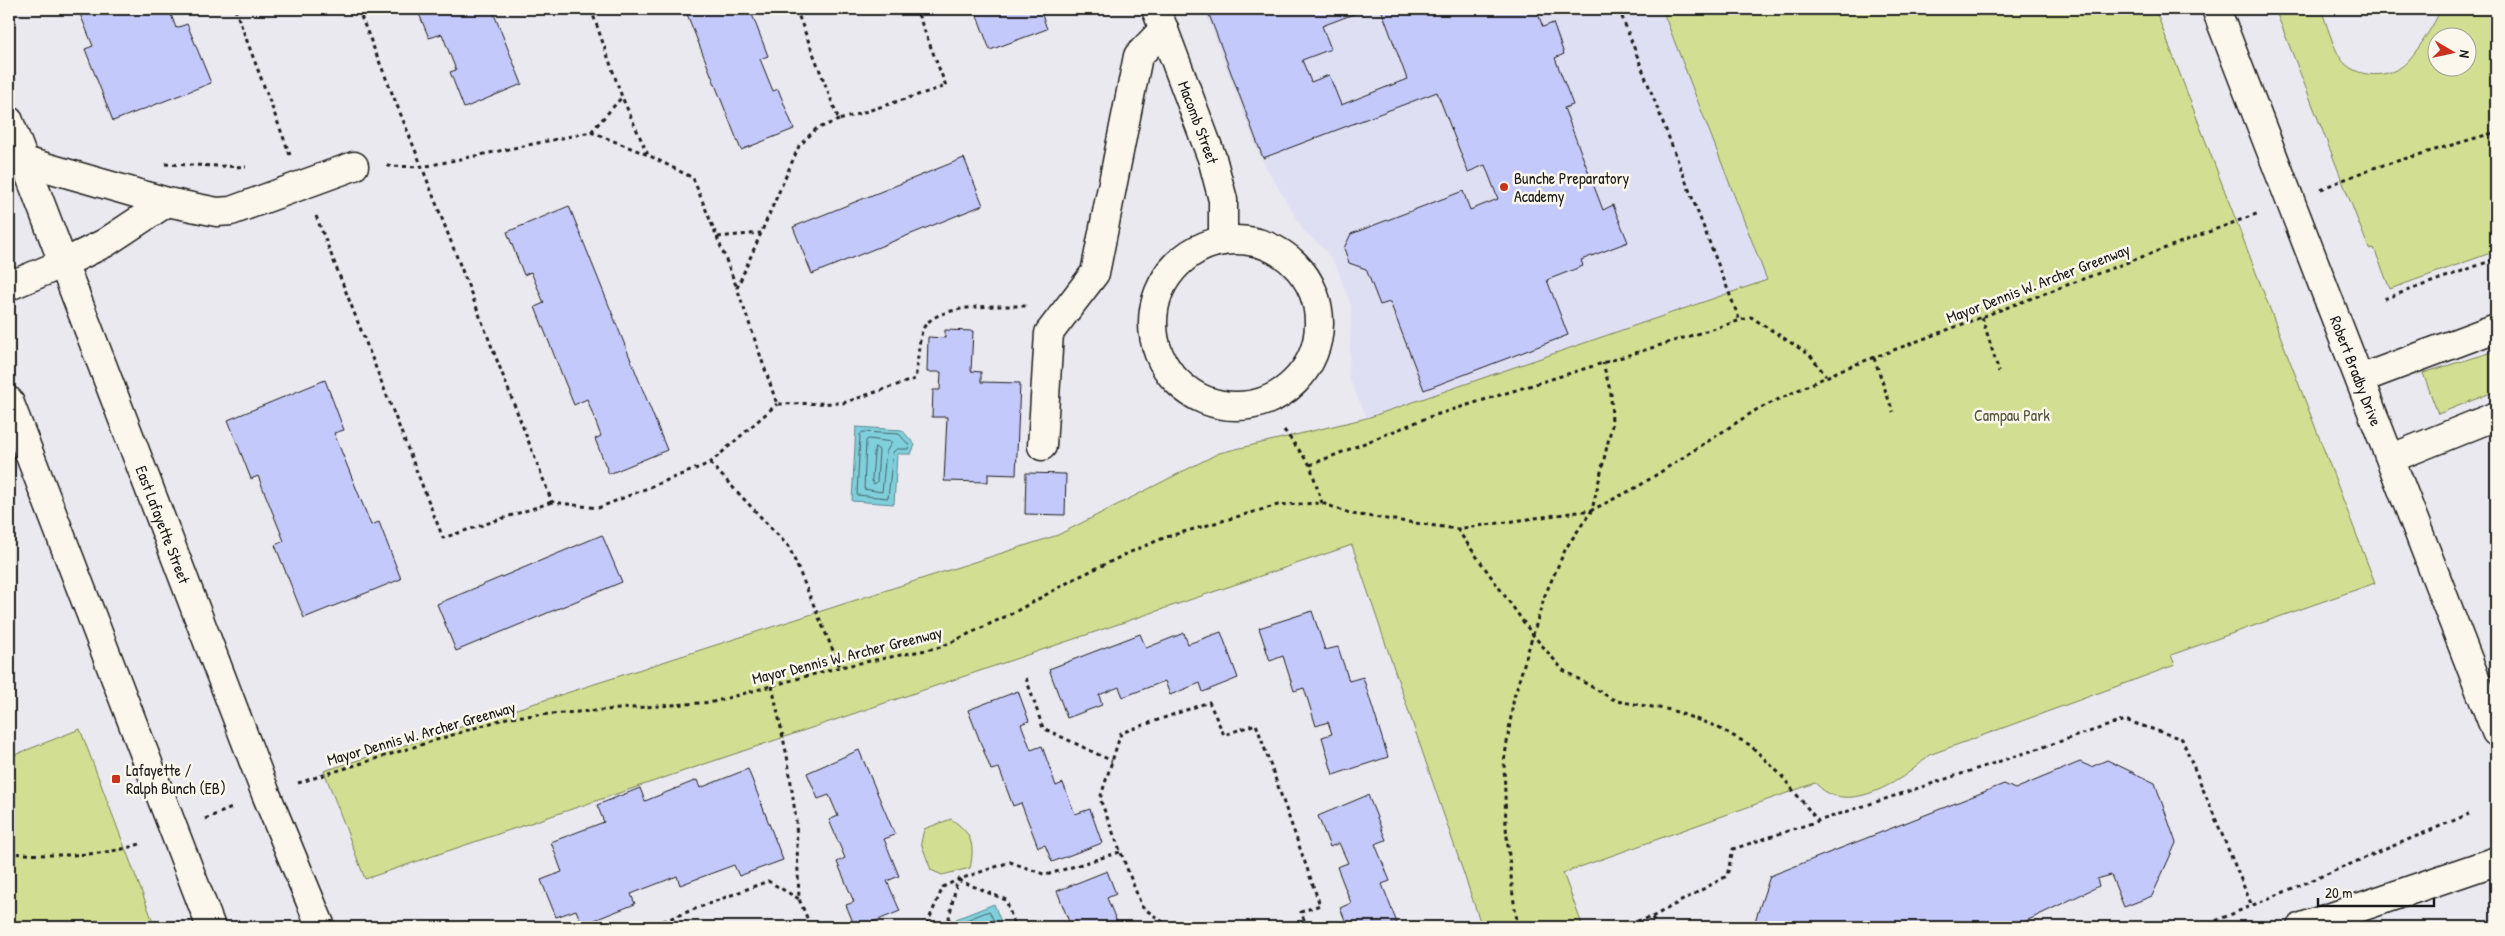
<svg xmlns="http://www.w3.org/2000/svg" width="2505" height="936" font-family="'Patrick Hand',sans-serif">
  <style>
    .built { fill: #dfdff3 }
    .green { fill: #d2df92; stroke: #777e57; fill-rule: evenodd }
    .water { fill: #80cfdc; stroke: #58878f }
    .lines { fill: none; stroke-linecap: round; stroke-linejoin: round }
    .shore { stroke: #446469; stroke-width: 1 }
    .building { fill: #c4c9fb; stroke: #1c1c1c }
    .minor-casing { stroke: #1c1c1c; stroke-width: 31 }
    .path { stroke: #1c1c1c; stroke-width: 3; stroke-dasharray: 4 4; stroke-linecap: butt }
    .minor { stroke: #fbf7ec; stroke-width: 28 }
    .poi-dot { fill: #c8321e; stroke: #fbf7ec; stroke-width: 2 }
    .labels { text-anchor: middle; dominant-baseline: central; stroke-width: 5; stroke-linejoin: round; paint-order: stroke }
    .street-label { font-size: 16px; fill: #1c1c1c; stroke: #fbf7ec }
    .poi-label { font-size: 16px; fill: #1c1c1c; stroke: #fbf7ec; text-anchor: start }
    .park-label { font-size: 16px; fill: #53563f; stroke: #fbf7ec }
  </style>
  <rect width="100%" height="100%" fill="#eae9f0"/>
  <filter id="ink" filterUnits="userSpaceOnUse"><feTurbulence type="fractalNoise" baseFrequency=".02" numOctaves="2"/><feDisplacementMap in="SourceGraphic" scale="10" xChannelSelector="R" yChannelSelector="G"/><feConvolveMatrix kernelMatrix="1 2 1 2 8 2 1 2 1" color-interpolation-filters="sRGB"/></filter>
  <g filter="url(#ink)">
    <polygon class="built" points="1204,9 1662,9 1767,280 1367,418 1349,378 1351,306 1336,266 1326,251 1304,231 1260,157"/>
    <g class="green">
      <path d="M 1662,9 L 2155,9 L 2375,583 L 2171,655 L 2175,665 L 1929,755 C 1908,777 1859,809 1828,793 C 1823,791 1819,786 1815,783 L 1563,873 L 1583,927 L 1482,927 L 1352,545 L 365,879 L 324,771 L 1058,535 L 1219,453 L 1367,418 L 1767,280 Z"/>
      <path d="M 2275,9 L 2321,9 C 2327,24 2332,45 2341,59 C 2355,79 2391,80 2408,61 C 2421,46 2433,26 2441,9 L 2496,9 L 2496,251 L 2390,289 L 2374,248 L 2369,249 ZM 2438,38 L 2468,38 L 2468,68 L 2438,68 Z"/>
      <polygon points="2496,351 2496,391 2438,414 2423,373"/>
      <polygon points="80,729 155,927 9,927 9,757"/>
      <path d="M 951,819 C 972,833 975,845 970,868 L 942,875 L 931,870 L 921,843 L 924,829 Z"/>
    </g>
    <g class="water">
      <polygon points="856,427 902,430 915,445 911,454 897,454 894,504 852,501"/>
      <polygon points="994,904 1003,927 959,927 956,919"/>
    </g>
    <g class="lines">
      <g class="shore">
        <polygon points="863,432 899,434 909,445 908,449 897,449 893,452 888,498 857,495 860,435"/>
        <polygon points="869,439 892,442 886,452 882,492 864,489 866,441"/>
        <polygon points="875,447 879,450 877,482 874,484 872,481"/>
        <polyline points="963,927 964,921 989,911 997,927"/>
      </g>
    </g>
    <g class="building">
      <polygon points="78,9 169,9 176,28 187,24 211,83 113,121 85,49 93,46"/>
      <polygon points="417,9 492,9 522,84 464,108 450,72 456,70 442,34 429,38"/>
      <polygon points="685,9 750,9 768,56 760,59 773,91 778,89 794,129 741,150"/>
      <polygon points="983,9 1040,9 1047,29 990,50 976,13 984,11"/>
      <polygon points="1207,9 1367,9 1322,26 1331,49 1302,60 1311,82 1329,75 1341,105 1407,79 1381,9 1536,9 1543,27 1553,23 1564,54 1555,58 1573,105 1564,108 1603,210 1613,205 1628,242 1581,260 1583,266 1547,280 1568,335 1424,390 1390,302 1380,305 1366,269 1349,263 1344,248 1351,234 1463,191 1470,210 1498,199 1485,165 1468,172 1437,92 1263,158"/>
      <polygon points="964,158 983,205 812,274 793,227"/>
      <polygon points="569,206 667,450 609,474 595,439 601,436 587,399 574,405 535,307 544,303 531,272 524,275 507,232"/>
      <polygon points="945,330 973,331 971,371 981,372 981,382 1020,383 1016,475 988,474 988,482 944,481 947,417 932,417 933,390 940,390 941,372 927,372 928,337 945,338"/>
      <polygon points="325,380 344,430 334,433 371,525 379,522 401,579 304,618 275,545 284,541 258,476 251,479 228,420"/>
      <polygon points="1026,473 1066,474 1065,515 1025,514"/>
      <polygon points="602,535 622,582 456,651 437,604"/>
      <polygon points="1312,611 1325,650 1338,647 1349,681 1363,677 1388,757 1333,775 1322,737 1332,734 1328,722 1316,726 1304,688 1294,691 1283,656 1270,661 1259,628"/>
      <polygon points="1221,632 1238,678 1203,692 1200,683 1170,695 1165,681 1123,697 1119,687 1099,695 1102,705 1067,718 1049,669 1140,634 1146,648 1184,633 1188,644"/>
      <polygon points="1018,691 1029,721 1021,724 1031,750 1042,746 1056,786 1063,783 1075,814 1090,809 1102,843 1052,862 1045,845 1038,847 1021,803 1013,806 999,768 991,770 968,710"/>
      <polygon points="859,750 895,835 884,839 899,876 887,881 900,911 861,927 855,927 846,905 854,902 837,862 845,858 829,820 838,816 829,795 818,799 807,773"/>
      <polygon points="2107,760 2155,783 2176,843 2152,896 2124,907 2111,875 2097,879 2099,886 2024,922 2026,927 1753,927 1770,876 2004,784 2015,789 2080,762 2091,767"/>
      <polygon points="748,769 783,860 739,876 734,865 680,885 677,876 631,894 635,904 582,925 576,910 556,917 541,880 562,872 551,842 604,822 597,805 640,788 645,801 697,780 700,788"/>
      <polygon points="1368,795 1386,840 1375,844 1390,881 1382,884 1397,923 1386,927 1348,927 1340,908 1351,903 1337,867 1348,863 1339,843 1330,847 1318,816"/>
      <polygon points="1107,871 1116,894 1107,898 1119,927 1071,927 1057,891"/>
    </g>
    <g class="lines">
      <g class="minor-casing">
        <g id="minor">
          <path id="s1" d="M 1156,9 L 1212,158 L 1223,200 L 1223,240"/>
          <path id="s2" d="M 2216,9 L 2496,732"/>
          <path id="s3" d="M 9,121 L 266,794 L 321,927"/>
          <polyline points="24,161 167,202 217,212 231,211 354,166"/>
          <circle cx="1236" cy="323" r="83"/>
          <polyline points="9,286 64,263 105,243 167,202"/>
          <polyline points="2360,379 2496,328"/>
          <polyline points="9,401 211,927"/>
          <polyline points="1042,446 1049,333 1095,273 1138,56 1164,29"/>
          <polyline points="2392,458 2496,416"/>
          <polyline points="2302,927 2496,861"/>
        </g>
      </g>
      <g class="path">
        <polyline points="235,9 290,155"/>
        <polyline points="358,9 422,167 552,502 598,508 710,463 777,404"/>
        <polyline points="591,9 622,97 648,155 693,178 717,237 761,233"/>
        <polyline points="796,9 839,120 946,86 916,9"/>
        <polyline points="1619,9 1740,321"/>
        <path d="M 839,120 L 816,129 L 799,146 L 737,288 L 777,404 L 843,403 L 915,379 C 918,366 918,341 923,329 C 935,303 1002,306 1026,306"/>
        <polyline points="591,132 648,155"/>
        <polyline points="165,164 246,167"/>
        <polyline points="387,166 422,167 591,132 622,97"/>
        <polyline points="2321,189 2370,169 2496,132"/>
        <polyline points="316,216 443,538 552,502"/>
        <polyline points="717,237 737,288"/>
        <polyline points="2384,299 2496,259"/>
        <polyline points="1982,317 1999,372"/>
        <polyline points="1874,358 1893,412"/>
        <polyline points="1284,430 1310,465 1322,503"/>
        <polyline points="710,463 789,547 840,667"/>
        <polyline points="1310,465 1429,417 1751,317 1810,355 1826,376"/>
        <polyline points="1457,529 1533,635 1563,670 1616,701 1671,710 1715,726 1750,745 1780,774 1818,821"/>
        <polyline points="1026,678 1043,728 1112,761"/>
        <polyline points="772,686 788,761 796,820 799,899 811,927"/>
        <polyline points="298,783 510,717 713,702 840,667 941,647 1013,613 1076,578 1135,550 1166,537 1278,505 1322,503 1352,514 1457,529 1592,510 1639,486 1756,410 1843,369 2259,213"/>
        <polyline points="205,819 234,807"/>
        <path d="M 9,853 C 54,856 100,858 143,843"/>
        <polyline points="958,880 1006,900 1015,927"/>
        <polyline points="1652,917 1727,876 1733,849 2125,720 2182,739 2252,906"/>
        <polyline points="648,927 768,881 799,899"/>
        <polyline points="919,927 927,924 943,887 957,880 1010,862 1046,875 1120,852"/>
        <polyline points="952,927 949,918 957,881"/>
        <polyline points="1170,927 1142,907 1100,799 1121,733 1209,702 1224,735 1256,724 1320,905 1301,912 1307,927"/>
        <polyline points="1518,927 1513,896 1506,827 1504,762 1514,697 1545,595 1566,548 1592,510 1612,425 1611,394 1603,363"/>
        <polyline points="1614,927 1652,917 1656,927"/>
        <polyline points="2201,927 2469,814"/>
      </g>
      <use href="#minor" class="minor"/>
    </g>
  </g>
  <g class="poi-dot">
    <circle cx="1504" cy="187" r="5"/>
    <rect x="111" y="774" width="10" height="10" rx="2.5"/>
  </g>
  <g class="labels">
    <g class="street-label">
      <text stroke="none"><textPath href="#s1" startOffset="121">Macomb Street</textPath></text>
      <text transform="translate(2038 283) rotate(-21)">Mayor Dennis W. Archer Greenway</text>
      <text stroke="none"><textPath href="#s2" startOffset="388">Robert Bradby Drive</textPath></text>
      <text stroke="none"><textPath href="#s3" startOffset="432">East Lafayette Street</textPath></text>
      <text transform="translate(847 655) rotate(-14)">Mayor Dennis W. Archer Greenway</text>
      <text transform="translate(421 733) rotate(-16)">Mayor Dennis W. Archer Greenway</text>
    </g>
    <g class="poi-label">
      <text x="1514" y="178">Bunche Preparatory<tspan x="1514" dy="18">Academy</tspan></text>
      <text x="126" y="770">Lafayette /<tspan x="126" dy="18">Ralph Bunch (EB)</tspan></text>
    </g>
    <g class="park-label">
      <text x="2012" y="415">Campau Park</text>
    </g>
  </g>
  <rect width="2505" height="936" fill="none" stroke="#fbf7ec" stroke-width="30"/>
  <rect x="15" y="15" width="2475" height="906" fill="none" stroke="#1c1c1c" stroke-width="2" filter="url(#ink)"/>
  <g transform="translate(2452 52) rotate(99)"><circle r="24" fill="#fbf7ec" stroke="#a29f99"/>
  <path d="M0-4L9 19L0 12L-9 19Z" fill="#c8321e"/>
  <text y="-8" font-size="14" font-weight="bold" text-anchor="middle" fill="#1c1c1c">N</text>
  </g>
  <path d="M2318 898v8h116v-8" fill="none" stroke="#1c1c1c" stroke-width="2.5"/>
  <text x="2325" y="898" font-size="15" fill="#1c1c1c" stroke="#fbf7ec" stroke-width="4" paint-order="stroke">20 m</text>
</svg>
